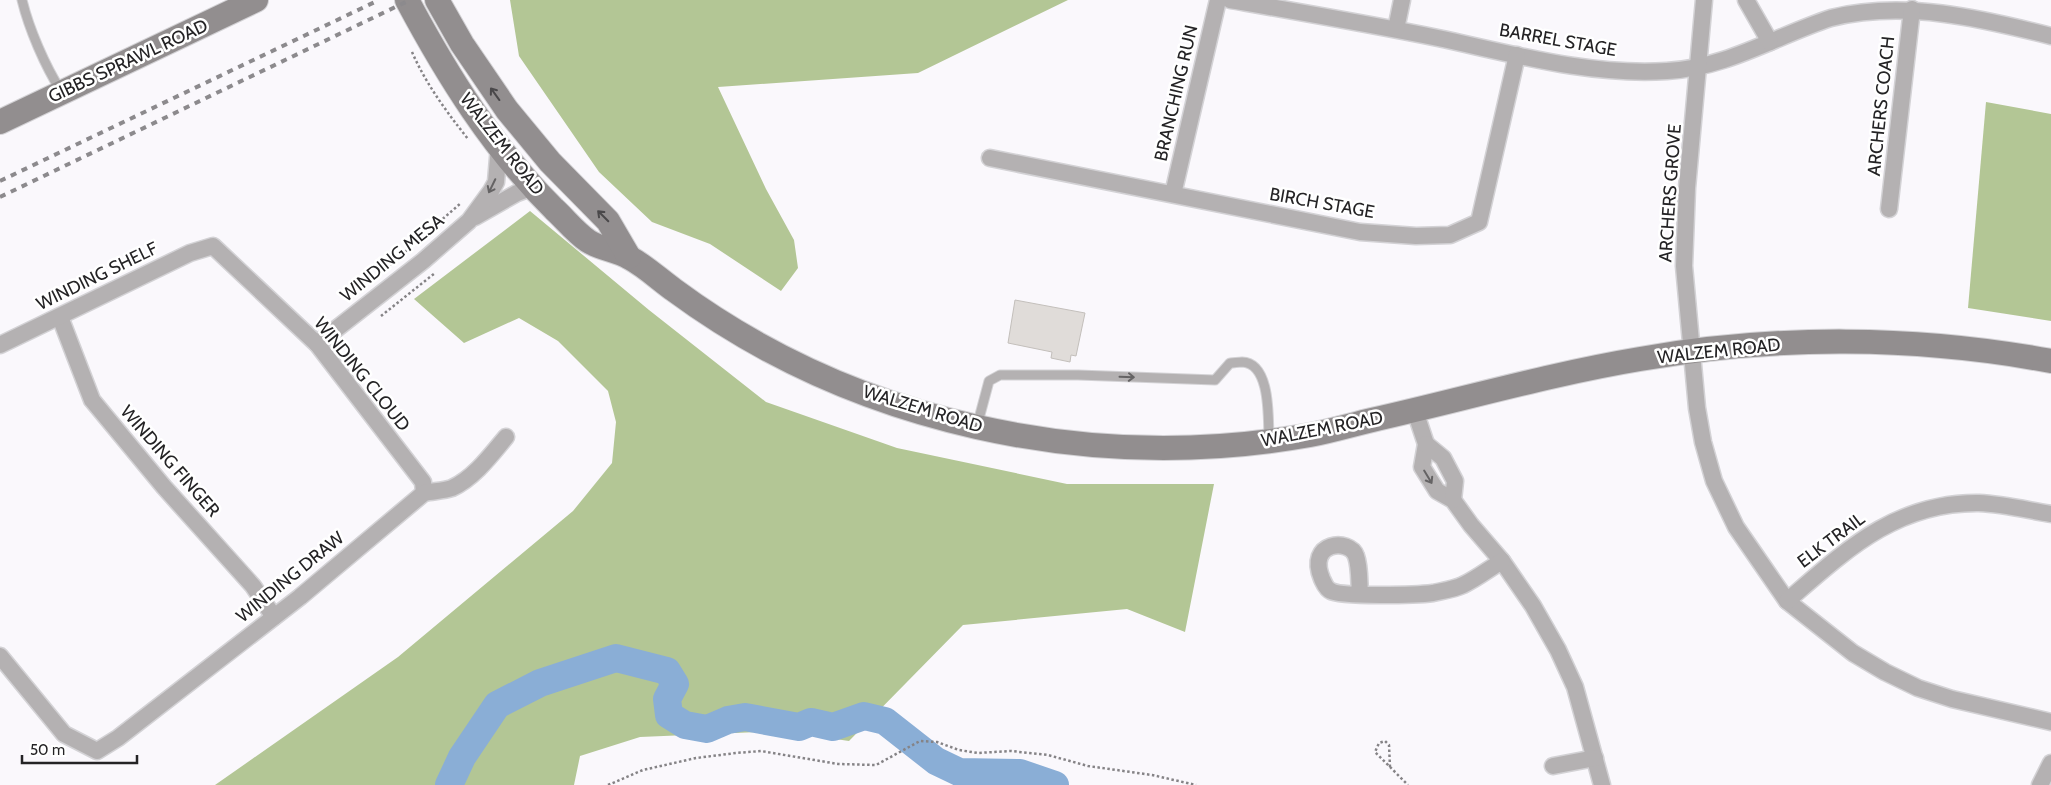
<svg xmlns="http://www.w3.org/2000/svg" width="2051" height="785" font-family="Cabin,sans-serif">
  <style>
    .forest { fill: #b3c695 }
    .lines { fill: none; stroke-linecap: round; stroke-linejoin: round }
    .river { stroke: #8aaed6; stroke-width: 28 }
    .building { fill: #e0dcd9; stroke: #c3bfbb }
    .service-casing { stroke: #d3d2d5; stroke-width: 11 }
    .minor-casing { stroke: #d3d2d5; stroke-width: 19 }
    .secondary-casing { stroke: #d3d2d5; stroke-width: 26 }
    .path { stroke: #858386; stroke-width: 2.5; stroke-dasharray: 2.5 2.5; stroke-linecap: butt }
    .service { stroke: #b4b1b2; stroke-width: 9 }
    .minor { stroke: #b4b1b2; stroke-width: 16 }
    .secondary { stroke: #928e8f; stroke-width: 24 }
    .rail { stroke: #8c8a8d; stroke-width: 4; stroke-dasharray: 6 6; stroke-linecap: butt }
    .oneway { stroke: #4a484a }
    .oneway2 { stroke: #656364 }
    .labels { text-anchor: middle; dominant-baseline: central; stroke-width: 5; stroke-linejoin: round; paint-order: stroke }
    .street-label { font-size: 18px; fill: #242325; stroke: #fff }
  </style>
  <rect width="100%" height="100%" fill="#faf8fc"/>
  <g class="forest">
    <polygon points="510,0 1068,0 918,73 718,87 766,189 794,240 798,268 781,291 710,244 652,222 599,172 519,56"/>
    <polygon points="1986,102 2051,114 2051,321 1968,308"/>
    <polygon points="530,211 649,310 766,402 897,448 1067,484 1214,484 1185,632 1127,609 963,625 849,741 780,731 640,737 580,756 574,785 215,785 398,657 573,511 612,463 616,422 608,391 558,341 519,318 464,343 414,299"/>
  </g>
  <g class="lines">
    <polyline class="river" points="449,785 462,757 497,705 540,683 616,658 667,671 675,684 667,699 669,715 685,725 707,729 728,720 745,717 799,727 811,722 833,727 864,716 885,721 936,761 959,772 1020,773 1055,785"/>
  </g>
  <polygon class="building" points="1015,300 1085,313 1076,356 1071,355 1070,362 1051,358 1052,352 1008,343"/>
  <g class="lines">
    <g class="service-casing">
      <g id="service">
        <path d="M 22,0 C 29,29 45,66 61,91"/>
        <path d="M 977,426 L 989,381 L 1000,375 L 1078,375 L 1215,380 L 1230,363 C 1234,363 1238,362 1242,362 C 1271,363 1268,418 1269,438"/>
      </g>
    </g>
    <g class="minor-casing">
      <g id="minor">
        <path d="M 1230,0 C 1299,12 1369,24 1438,38 C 1513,54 1589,76 1667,71 C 1726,68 1776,36 1831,18 C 1904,0 1980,18 2051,36"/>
        <polyline points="1704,0 1687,188 1684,266 1697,408 1703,442 1714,481 1736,527 1787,601 1853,653 1885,672 1918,688 1952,699 2051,722"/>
        <polyline points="1746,0 1770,42"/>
        <polyline points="1396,29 1402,0"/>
        <polyline points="990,158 1360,232 1416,236 1450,235 1479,222 1517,55"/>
        <polyline points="1173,194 1218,0"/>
        <polyline points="1889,209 1912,9"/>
        <polyline points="475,217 517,193 533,187"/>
        <polyline points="60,317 92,400 164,487 253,586 274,617"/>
        <polyline points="317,344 423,261 469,221 491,191 496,182 499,146"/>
        <polyline points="0,345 190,253 213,246 317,344 423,482 424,493"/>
        <polyline points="1415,411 1426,444 1422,467 1437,491 1453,500 1471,525 1502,561 1533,606 1558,650 1575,687 1602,785"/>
        <polyline points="1426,444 1443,458 1455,481 1453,500"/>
        <path d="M 1360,594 C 1359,582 1360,567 1356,556 C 1350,538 1306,541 1322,579 C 1324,583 1326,589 1331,591 C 1341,597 1418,595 1433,593 C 1442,591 1455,589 1463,585 C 1476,579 1489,569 1502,561"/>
        <path d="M 1787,601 C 1846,550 1896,502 1979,503 C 2003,504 2027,510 2051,514"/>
        <path d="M 0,656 L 64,734 L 97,751 L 118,738 L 300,597 L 424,493 C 433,491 443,491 452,488 C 474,478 491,455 506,437"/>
        <polyline points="1553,766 1595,758"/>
        <polyline points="2040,785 2051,763"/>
      </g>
    </g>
    <g class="secondary-casing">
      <g id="secondary">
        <path d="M 407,0 C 447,75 493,149 554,209 C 565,219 575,232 588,241 C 600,249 617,250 630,258 C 645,266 660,280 674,290 C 854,423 1090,474 1310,435 C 1331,431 1351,425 1372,420 C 1461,400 1550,374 1640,359 C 1775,335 1917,336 2051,361"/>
        <polyline points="437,0 462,44 507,110 550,162 608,221 629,257"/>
        <polyline points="0,122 256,0"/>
      </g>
    </g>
    <g class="path">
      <path d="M 412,52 C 426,84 446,111 468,139"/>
      <polyline points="390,265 461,203"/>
      <polyline points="381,316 435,273"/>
      <polyline points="1390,767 1389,745 1385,741 1379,743 1375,752 1408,785"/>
      <polyline points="608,785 643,770 696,758 736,753 761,751 838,764 876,765 920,741 937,742 959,750 978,753 1011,751 1048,755 1088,766 1152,775 1196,785"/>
    </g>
    <use href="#service" class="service"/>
    <use href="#minor" class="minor"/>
    <use href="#secondary" class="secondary"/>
    <g class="rail">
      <polyline points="0,181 379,0"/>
      <polyline points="0,197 410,0"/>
    </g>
  </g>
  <defs><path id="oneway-shaft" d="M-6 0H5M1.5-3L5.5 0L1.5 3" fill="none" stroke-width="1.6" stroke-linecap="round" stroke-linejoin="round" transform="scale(1.25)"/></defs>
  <g class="oneway">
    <use href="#oneway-shaft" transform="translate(495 94) rotate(-126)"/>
    <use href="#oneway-shaft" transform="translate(603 216) rotate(-135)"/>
  </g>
  <g class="oneway2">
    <use href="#oneway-shaft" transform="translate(492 186) rotate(116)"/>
    <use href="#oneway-shaft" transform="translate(1127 377) rotate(2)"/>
    <use href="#oneway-shaft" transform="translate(1428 477) rotate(59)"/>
  </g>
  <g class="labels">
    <g class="street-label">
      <text transform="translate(1558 40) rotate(10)">BARREL STAGE</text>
      <text transform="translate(128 61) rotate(-25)">GIBBS SPRAWL ROAD</text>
      <text transform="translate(1176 93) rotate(-77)">BRANCHING RUN</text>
      <text transform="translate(1881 106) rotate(-84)">ARCHERS COACH</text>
      <text transform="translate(502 144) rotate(52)">WALZEM ROAD</text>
      <text transform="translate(1670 193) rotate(-86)">ARCHERS GROVE</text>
      <text transform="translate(1322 203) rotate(10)">BIRCH STAGE</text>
      <text transform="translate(392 258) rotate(-39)">WINDING MESA</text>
      <text transform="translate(97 276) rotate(-26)">WINDING SHELF</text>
      <text transform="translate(1719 351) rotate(-6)">WALZEM ROAD</text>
      <text transform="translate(362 374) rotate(51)">WINDING CLOUD</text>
      <text transform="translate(923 409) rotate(17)">WALZEM ROAD</text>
      <text transform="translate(1322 429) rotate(-11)">WALZEM ROAD</text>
      <text transform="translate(170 461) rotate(49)">WINDING FINGER</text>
      <text transform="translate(1831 540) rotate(-37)">ELK TRAIL</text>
      <text transform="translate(290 577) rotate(-39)">WINDING DRAW</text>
    </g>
  </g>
  <path d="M22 755v8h115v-8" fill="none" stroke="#242325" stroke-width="2.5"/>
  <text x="30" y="755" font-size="15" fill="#242325" stroke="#ffffff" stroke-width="4" paint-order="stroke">50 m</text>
</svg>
